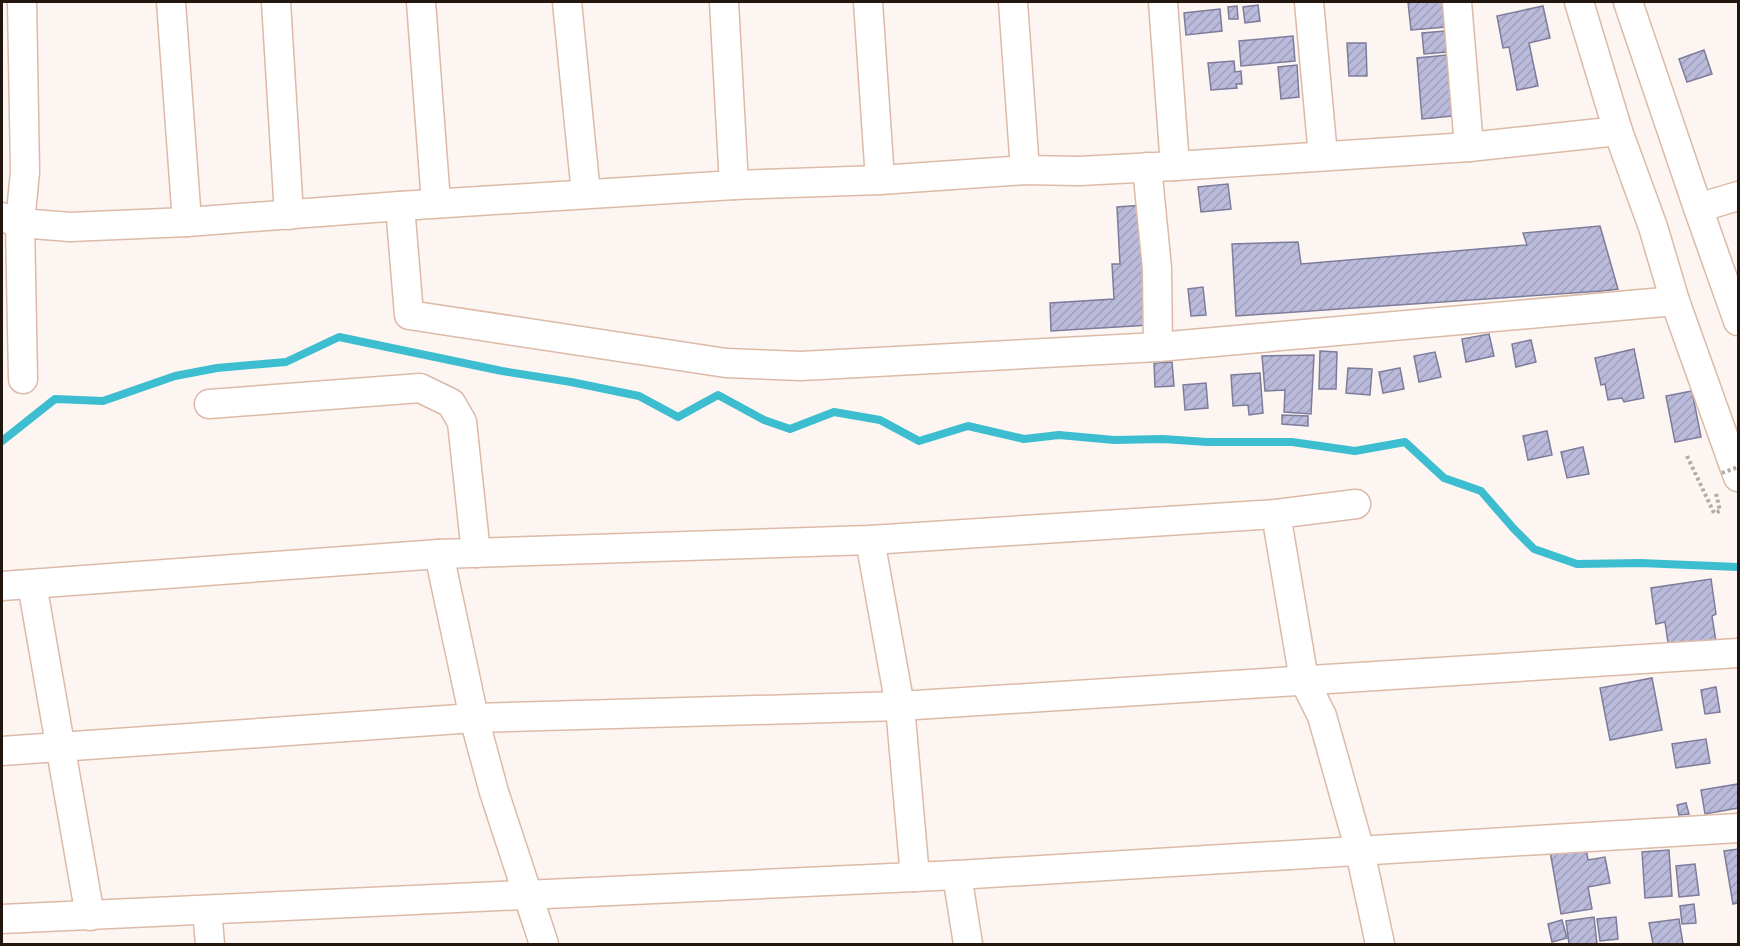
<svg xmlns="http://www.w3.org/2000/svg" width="1740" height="946" font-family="'Space Grotesk',sans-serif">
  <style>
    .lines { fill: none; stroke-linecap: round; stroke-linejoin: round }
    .stream { stroke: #3dbdd0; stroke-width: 8 }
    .building { fill: url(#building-hatch); stroke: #7d7c9b; stroke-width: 1.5 }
    .minor-casing { stroke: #dcbaa7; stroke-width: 31 }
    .path { stroke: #b3aaa5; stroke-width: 4; stroke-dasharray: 3 3; stroke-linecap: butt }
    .minor { stroke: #fff; stroke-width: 28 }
    .path-bridge { stroke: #b3aaa5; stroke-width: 4; stroke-dasharray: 3 3; stroke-linecap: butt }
  </style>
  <defs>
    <pattern id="building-hatch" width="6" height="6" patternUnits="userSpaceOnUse" patternTransform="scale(1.5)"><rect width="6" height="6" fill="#babadb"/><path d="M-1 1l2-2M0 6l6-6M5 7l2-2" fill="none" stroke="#a09fbb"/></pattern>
  </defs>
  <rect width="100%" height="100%" fill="#fcf5f1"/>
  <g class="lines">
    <polyline class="stream" points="2,441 55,399 103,401 175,376 217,368 286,362 339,337 502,371 571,382 639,396 678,417 718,395 764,420 790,429 834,412 880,420 919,441 968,426 1024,439 1059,435 1114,440 1163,439 1207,442 1292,442 1355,451 1405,442 1444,478 1481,491 1514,529 1534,549 1577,564 1640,563 1738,567"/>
  </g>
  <g class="building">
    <polygon points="1408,2 1443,2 1446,27 1411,30"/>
    <polygon points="1258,5 1260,21 1245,23 1243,7"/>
    <polygon points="1237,6 1238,19 1229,19 1228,7"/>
    <polygon points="1543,6 1550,38 1529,43 1538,86 1517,90 1509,47 1503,48 1497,16"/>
    <polygon points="1220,9 1222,31 1186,35 1184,13"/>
    <polygon points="1445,31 1447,52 1424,54 1422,33"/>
    <polygon points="1293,36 1295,61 1241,66 1239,41"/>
    <polygon points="1347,43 1366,43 1367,76 1349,76"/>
    <polygon points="1704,50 1712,74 1687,82 1679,59"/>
    <polygon points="1447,55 1452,116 1422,119 1417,58"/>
    <polygon points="1234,61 1235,72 1241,71 1242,84 1236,84 1237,88 1211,90 1208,63"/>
    <polygon points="1297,65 1299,97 1281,99 1278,67"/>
    <polygon points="1228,184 1231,209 1201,212 1198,187"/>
    <polygon points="1144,205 1150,325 1051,331 1050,303 1114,299 1112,264 1120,264 1117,207"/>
    <polygon points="1600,226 1618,289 1602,291 1236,316 1232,244 1298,242 1301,264 1527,245 1523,233"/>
    <polygon points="1203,287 1206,315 1191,316 1188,289"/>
    <polygon points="1489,334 1494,356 1466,362 1462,339"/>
    <polygon points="1531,340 1536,362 1516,367 1512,344"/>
    <polygon points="1634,349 1644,398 1624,402 1622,398 1608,400 1605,384 1601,385 1595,358"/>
    <polygon points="1320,351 1337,352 1336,389 1319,389"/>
    <polygon points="1435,352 1441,377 1419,382 1414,356"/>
    <polygon points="1314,355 1311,414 1284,412 1285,390 1265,391 1262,356"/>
    <polygon points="1172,362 1174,386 1155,387 1154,363"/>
    <polygon points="1348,368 1372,369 1370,395 1346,393"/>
    <polygon points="1400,368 1404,389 1383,393 1379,372"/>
    <polygon points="1260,373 1263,413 1249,415 1248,405 1233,406 1231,375"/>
    <polygon points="1206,383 1208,408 1185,410 1183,385"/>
    <polygon points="1692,391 1701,437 1675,442 1666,396"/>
    <polygon points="1282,415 1308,416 1308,426 1282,424"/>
    <polygon points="1547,431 1552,455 1528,460 1523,436"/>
    <polygon points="1583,447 1589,474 1567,478 1561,452"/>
    <polygon points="1711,579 1716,614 1712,616 1716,642 1669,650 1665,622 1656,624 1651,588"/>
    <polygon points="1652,678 1662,730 1610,740 1600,688"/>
    <polygon points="1716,687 1720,712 1705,714 1701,690"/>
    <polygon points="1706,739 1710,763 1676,768 1672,744"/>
    <polygon points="1738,784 1738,808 1705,814 1701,790"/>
    <polygon points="1686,803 1689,814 1679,815 1677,805"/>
    <polygon points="1585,844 1588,860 1605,857 1610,883 1588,887 1592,909 1561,914 1550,851"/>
    <polygon points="1738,849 1738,903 1733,904 1724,851"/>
    <polygon points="1669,850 1672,896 1645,898 1642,852"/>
    <polygon points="1695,864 1699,895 1679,897 1676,866"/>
    <polygon points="1694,904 1696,923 1682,924 1680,906"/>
    <polygon points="1594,917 1597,944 1569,944 1566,921"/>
    <polygon points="1616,917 1618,939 1600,941 1597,919"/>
    <polygon points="1679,919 1683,944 1653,944 1649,923"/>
    <polygon points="1562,920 1567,938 1552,942 1548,924"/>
  </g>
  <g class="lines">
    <g class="minor-casing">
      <g id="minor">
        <polyline points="22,2 25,172 20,223 23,379"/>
        <polyline points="171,2 187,222"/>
        <polyline points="276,2 289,215"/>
        <polyline points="421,2 436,203"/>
        <polyline points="567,2 586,194"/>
        <polyline points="724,2 734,185"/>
        <polyline points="868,2 880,180"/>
        <polyline points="1013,2 1025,170"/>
        <polyline points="1163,2 1175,166"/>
        <polyline points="1309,2 1323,156"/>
        <polyline points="1457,2 1469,147"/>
        <polyline points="1579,2 1618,131 1653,227 1675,301 1738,477"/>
        <polyline points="1628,2 1698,208 1738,321"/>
        <polyline points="1147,167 1157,268 1158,347"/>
        <polyline points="400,206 409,315 726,363 801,366 1158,347 1675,301"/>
        <polyline points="1698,208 1738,196"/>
        <polyline points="2,217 20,223 70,227 187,222 400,206 734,185 880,180 1025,170 1079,171 1175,166 1469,147 1618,131"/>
        <polyline points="209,404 420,388 451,403 462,422 476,553"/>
        <polyline points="1276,514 1304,680 1322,716 1360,851 1380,944"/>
        <polyline points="870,540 900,706 915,877"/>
        <polyline points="439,554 474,718 494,792 544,944"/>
        <polyline points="32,584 90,916"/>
        <polyline points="2,586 439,554 870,540 1276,514 1356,504"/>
        <polyline points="2,751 474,718 900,706 1738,653"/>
        <polyline points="957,875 968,944"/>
        <polyline points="207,910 210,944"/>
        <polyline points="2,919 957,875 1738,828"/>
      </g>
    </g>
    <polyline class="path" points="1687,456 1714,513 1720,511 1716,493"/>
    <use href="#minor" class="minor"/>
    <polyline class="path-bridge" points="1722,473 1738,467"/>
  </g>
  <rect width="1740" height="946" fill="none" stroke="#22160f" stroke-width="6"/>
</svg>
